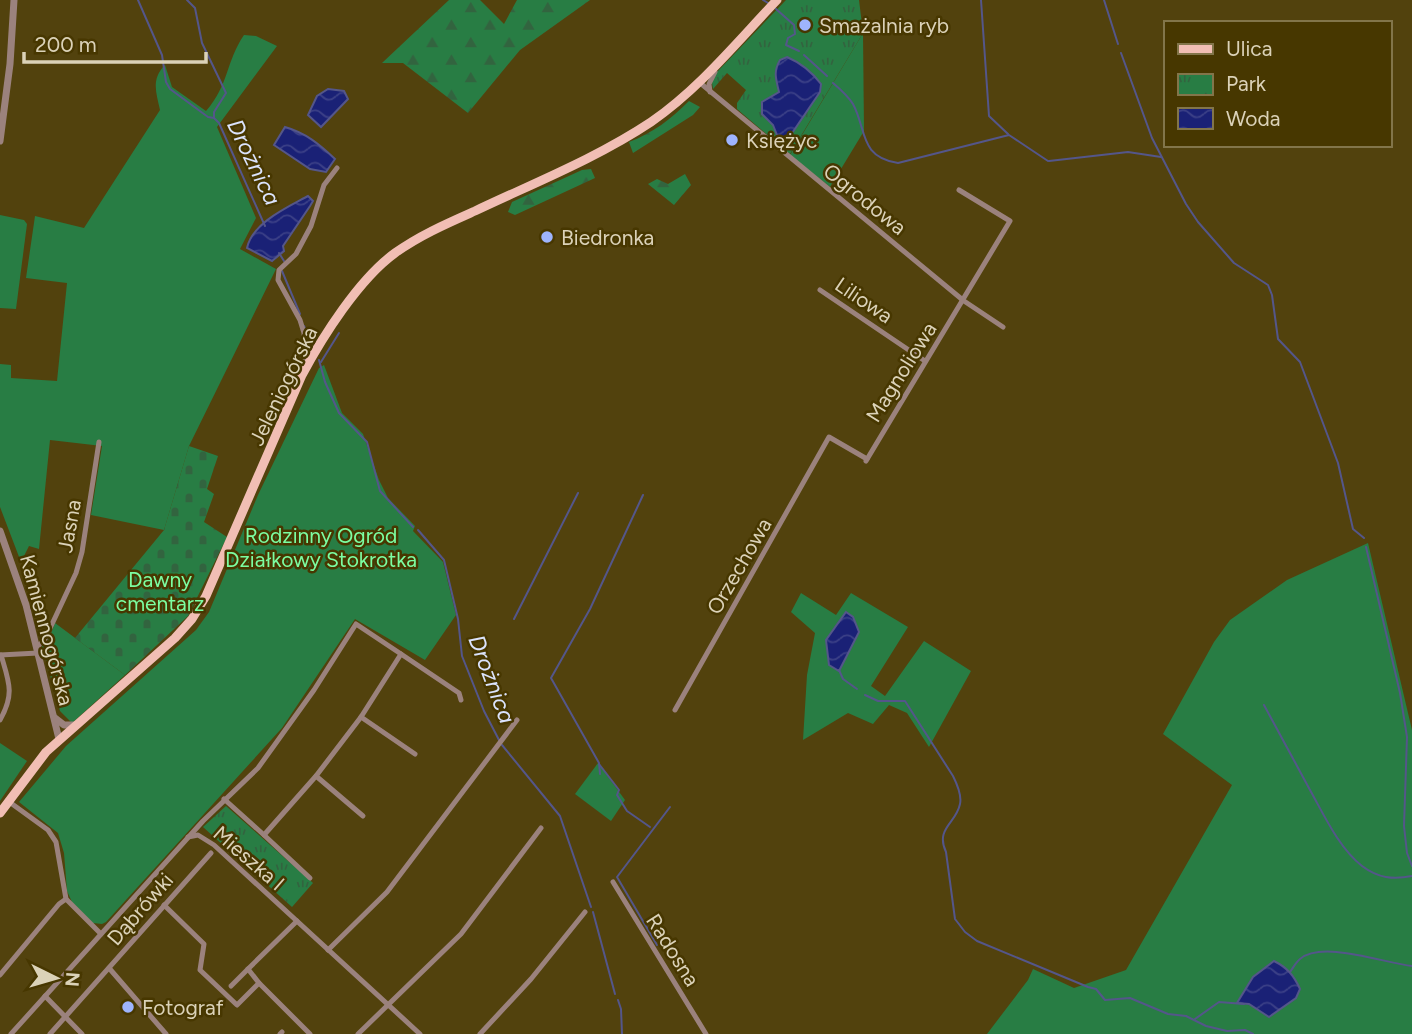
<svg xmlns="http://www.w3.org/2000/svg" width="1412" height="1034" font-family="Figtree,sans-serif">
  <style>
    .green { fill: #287d44 }
    .forest { fill: url(#forest-firs) }
    .cemetery { fill: url(#cemetery-stones) }
    .park { fill: url(#park-tufts) }
    .water { fill: url(#water-waves); stroke: #54568a; stroke-width: 2 }
    .lines { fill: none; stroke-linecap: round; stroke-linejoin: round }
    .stream { stroke: #54568a; stroke-width: 2 }
    .minor { stroke: #9b827d; stroke-width: 5 }
    .tertiary { stroke: #9b827d; stroke-width: 7 }
    .primary { stroke: #f1beb4; stroke-width: 9 }
    .poi-dot { fill: #9eb4fd; stroke: #473700; stroke-width: 2.5 }
    .labels { text-anchor: middle; dominant-baseline: central; stroke-width: 5; stroke-linejoin: round; paint-order: stroke }
    .poi-label { font-size: 21px; fill: #dbd2b8; stroke: #473700; text-anchor: start }
    .street-label { font-size: 21px; fill: #dbd2b8; stroke: #473700 }
    .park-label { font-size: 21px; fill: #7bfda1; stroke: #473700 }
    .water-label { font-size: 23px; font-style: italic; fill: #dbe3fc; stroke: #473700 }
  </style>
  <defs>
    <pattern id="forest-firs" width="22" height="20" patternUnits="userSpaceOnUse" patternTransform="scale(1.75)"><rect width="22" height="20" fill="#287d44"/><path d="M5 1l3.5 6h-7zM16 11l3.5 6h-7z" fill="#32643f"/></pattern>
    <pattern id="cemetery-stones" width="16" height="16" patternUnits="userSpaceOnUse" patternTransform="scale(1.75)"><rect width="16" height="16" fill="#287d44"/><path d="M2 7V4a2 2 0 0 1 4 0v3zM10 15v-3a2 2 0 0 1 4 0v3z" fill="#32643f"/></pattern>
    <pattern id="park-tufts" width="24" height="20" patternUnits="userSpaceOnUse" patternTransform="scale(1.75)"><rect width="24" height="20" fill="#287d44"/><path d="M3 7l-1-3M5 7V3M7 7l1-3M15 17l-1-3M17 17v-4M19 17l1-3" fill="none" stroke="#32643f"/></pattern>
    <pattern id="water-waves" width="16" height="10" patternUnits="userSpaceOnUse" patternTransform="scale(1.75)"><rect width="16" height="10" fill="#1a2176"/><path d="M0 5q4-4 8 0t8 0" fill="none" stroke="#3b4087"/></pattern>
  </defs>
  <rect width="100%" height="100%" fill="#52420d"/>
  <g class="green">
    <polygon points="863,33 864,131 830,187 790,155"/>
    <path d="M 244,35 L 256,36 L 277,46 L 217,127 L 256,218 L 240,249 L 276,269 L 189,446 L 164,530 L 91,515 L 102,446 L 50,440 L 39,549 L 29,546 L 21,562 L 0,507 L 0,364 L 11,365 L 11,378 L 57,381 L 67,283 L 26,278 L 35,216 L 84,228 L 160,110 C 156,92 151,79 165,65 L 172,87 L 206,111 C 229,85 226,61 244,35 Z"/>
    <polygon points="0,215 24,220 27,224 16,309 0,308"/>
    <polygon points="324,365 342,413 363,434 379,480 388,498 415,526 413,531 443,562 456,615 425,660 355,619 282,728 106,922 102,924 93,923 72,902 67,891 64,853 58,833 19,802 66,746 196,630 209,612 258,495 319,368"/>
    <polygon points="1368,543 1412,730 1412,1034 987,1034 1028,980 1033,969 1074,988 1126,970 1232,785 1163,734 1214,642 1230,620 1287,580"/>
    <polygon points="801,593 836,615 851,593 908,627 871,686 885,696 924,641 971,671 929,747 907,713 889,705 873,724 848,713 803,740 807,675 815,633 791,612"/>
    <polygon points="55,623 125,675 72,723 60,711 42,646 48,641"/>
    <polygon points="0,743 27,761 0,801"/>
    <polygon points="598,763 625,800 611,821 575,794"/>
  </g>
  <g class="forest">
    <polygon points="449,0 480,0 504,24 517,0 590,0 520,50 468,113 403,63 382,63"/>
    <path d="M 689,101 L 700,107 L 693,115 L 633,153 L 629,142 C 653,133 671,119 689,101 Z"/>
    <polygon points="591,169 595,178 515,215 508,212 512,202 582,170"/>
    <polygon points="685,174 691,185 674,205 648,184 657,179 668,184"/>
  </g>
  <polygon class="cemetery" points="189,446 218,456 207,489 214,494 204,522 227,537 188,616 125,675 75,638 164,530"/>
  <g class="park">
    <polygon points="786,0 859,0 863,33 790,154 737,109 737,103 746,90 727,73 713,89 712,83 717,72"/>
    <polygon points="226,806 313,883 292,907 203,827"/>
  </g>
  <g class="water">
    <path d="M 787,57 C 801,63 812,72 821,84 L 820,92 L 788,139 L 779,140 L 773,125 L 762,114 L 762,102 L 779,92 C 776,79 773,72 780,60 Z"/>
    <polygon points="328,89 344,91 348,99 321,127 308,115 317,96"/>
    <path d="M 285,127 C 306,133 319,144 335,159 L 326,172 L 310,169 L 274,145 Z"/>
    <path d="M 308,196 L 313,201 L 310,206 L 283,246 L 284,251 L 272,261 L 247,248 C 252,223 288,207 308,196 Z"/>
    <polygon points="846,612 853,617 859,632 839,671 829,665 826,640"/>
    <path d="M 1274,961 C 1288,968 1294,976 1300,989 L 1296,998 L 1269,1017 L 1249,1004 L 1237,1003 L 1253,977 Z"/>
  </g>
  <g class="lines">
    <g class="stream">
      <polyline points="138,0 162,55 166,82 170,89 208,117 214,118"/>
      <polyline points="187,0 195,8 202,43 226,93 214,112 214,118 219,123 265,226"/>
      <polyline points="763,0 768,3"/>
      <polyline points="981,0 989,116 1008,134"/>
      <polyline points="1104,0 1118,44"/>
      <polyline points="776,9 794,25 795,34 788,38 786,45 799,51"/>
      <polyline points="1121,53 1152,138 1186,204 1198,222 1234,263 1268,285 1272,295 1278,339 1300,362 1338,463 1353,529 1364,538"/>
      <polyline points="804,55 827,76"/>
      <path d="M 833,83 C 840,89 848,96 853,104 C 867,130 859,157 898,163 L 1009,135 L 1048,161"/>
      <polyline points="1049,161 1128,152 1161,157"/>
      <polyline points="279,253 284,261"/>
      <polyline points="282,271 300,314"/>
      <polyline points="304,326 309,338"/>
      <polyline points="319,360 325,382 339,413 367,442 380,491 413,527"/>
      <polyline points="321,362 339,333"/>
      <polyline points="418,530 444,560 458,619 462,656 484,711 499,740"/>
      <polyline points="1366,547 1400,693 1407,737 1404,826 1407,853 1412,866"/>
      <polyline points="514,619 578,493"/>
      <polyline points="839,670 843,679 857,689"/>
      <path d="M 865,695 L 878,701 L 905,701 L 953,776 C 957,784 962,795 960,804 C 956,824 935,828 946,852 L 955,919 L 965,932 L 977,941 L 1088,987 L 1096,989 L 1105,1000 L 1130,998 L 1168,1014 L 1186,1016 L 1206,1026 L 1227,1031 L 1245,1030 L 1253,1034"/>
      <path d="M 1264,705 C 1279,733 1295,762 1310,790 C 1324,815 1339,848 1362,866 C 1378,878 1393,880 1412,876"/>
      <polyline points="502,745 560,816 591,907"/>
      <polyline points="599,764 619,790 617,795 627,811 650,827"/>
      <polyline points="600,774 599,763 551,678 590,609 643,495"/>
      <polyline points="593,912 615,994"/>
      <polyline points="657,945 617,877 670,807"/>
      <path d="M 1290,972 C 1293,968 1296,962 1300,959 C 1322,940 1384,963 1412,966"/>
      <polyline points="618,1000 621,1009 622,1034"/>
      <polyline points="1195,1019 1219,1002 1244,1004"/>
    </g>
    <g class="minor">
      <polyline points="699,82 964,301 1003,327"/>
      <polyline points="710,92 709,84 715,72"/>
      <polyline points="820,290 925,361"/>
      <polyline points="308,364 305,360 304,333 300,320 278,280 279,270 296,254 311,226 324,185 337,168"/>
      <polyline points="866,461 1010,221 959,190"/>
      <polyline points="37,647 45,639 76,573 82,552 99,442"/>
      <polyline points="0,655 38,653"/>
      <polyline points="675,710 829,437 867,459"/>
      <polyline points="361,717 415,754"/>
      <path d="M 0,720 C 15,694 9,682 1,655"/>
      <polyline points="316,776 363,816"/>
      <polyline points="224,799 264,835 316,776 361,717 401,654 459,693 461,700"/>
      <polyline points="8,801 48,830 56,842 66,899 101,934"/>
      <polyline points="264,835 310,878"/>
      <polyline points="188,837 198,835 214,845 420,1034"/>
      <polyline points="613,882 706,1034"/>
      <polyline points="164,905 204,944 200,970 237,1005 259,983 248,969 297,921"/>
      <polyline points="328,950 387,892 517,720"/>
      <polyline points="109,968 166,1034"/>
      <polyline points="0,975 59,904 66,899"/>
      <polyline points="259,983 310,1034"/>
      <polyline points="231,986 248,969"/>
      <polyline points="45,996 82,1034"/>
      <polyline points="11,1034 203,821 258,768 314,690 356,624 401,654"/>
      <polyline points="50,1034 211,853"/>
      <polyline points="280,1034 282,1032"/>
      <polyline points="358,1034 461,934 541,828"/>
      <polyline points="480,1034 531,979 585,912"/>
    </g>
    <g class="tertiary">
      <polyline points="0,141 10,64 14,0"/>
      <polyline points="0,531 26,605 59,739"/>
      <polyline points="55,718 64,725 76,725"/>
    </g>
    <path class="primary" d="M 0,813 L 46,752 L 175,638 L 192,619 L 206,596 L 302,375 C 323,336 359,279 395,253 C 420,235 448,223 475,211 C 534,183 597,158 651,122 C 699,89 737,42 777,0"/>
  </g>
  <g class="poi-dot">
    <circle cx="805" cy="25" r="7"/>
    <circle cx="732" cy="140" r="7"/>
    <circle cx="547" cy="237" r="7"/>
    <circle cx="128" cy="1007" r="7"/>
  </g>
  <g class="labels">
    <g class="poi-label">
      <text x="819" y="25">Smażalnia ryb</text>
      <text x="746" y="140">Księżyc</text>
      <text x="561" y="237">Biedronka</text>
      <text x="142" y="1007">Fotograf</text>
    </g>
    <g class="street-label">
      <text transform="translate(865 199) rotate(39)">Ogrodowa</text>
      <text transform="translate(864 300) rotate(34)">Liliowa</text>
      <text transform="translate(901 372) rotate(-58)">Magnoliowa</text>
      <text transform="translate(283 386) rotate(-64)">Jeleniogórska</text>
      <text transform="translate(69 526) rotate(-80)">Jasna</text>
      <text transform="translate(739 566) rotate(-60)">Orzechowa</text>
      <text transform="translate(47 630) rotate(75)">Kamiennogórska</text>
      <text transform="translate(249 858) rotate(41)">Mieszka I</text>
      <text transform="translate(140 909) rotate(-49)">Dąbrówki</text>
      <text transform="translate(673 950) rotate(58)">Radosna</text>
    </g>
    <g class="park-label">
      <text x="321" y="535">Rodzinny Ogród<tspan x="321" dy="24">Działkowy Stokrotka</tspan></text>
      <text x="160" y="579">Dawny<tspan x="160" dy="24">cmentarz</tspan></text>
    </g>
    <g class="water-label">
      <text transform="translate(254 162) rotate(64)">Drożnica</text>
      <text transform="translate(492 679) rotate(69)">Drożnica</text>
    </g>
  </g>
  <rect x="1164" y="21" width="228" height="126" fill="#473700" stroke="#82754a" stroke-width="2"/>
  <rect x="1178" y="44" width="35" height="10" fill="#f1beb4" stroke="#82754a" stroke-width="2"/>
  <text x="1226" y="56" font-size="21" fill="#dbd2b8">Ulica</text>
  <rect x="1178" y="74" width="35" height="21" fill="url(#park-tufts)" stroke="#82754a" stroke-width="2"/>
  <text x="1226" y="91" font-size="21" fill="#dbd2b8">Park</text>
  <rect x="1178" y="108" width="35" height="21" fill="url(#water-waves)" stroke="#82754a" stroke-width="2"/>
  <text x="1226" y="126" font-size="21" fill="#dbd2b8">Woda</text>
  <g transform="translate(56 978) rotate(95)" stroke="#473700" stroke-width="5" paint-order="stroke">
  <path d="M0-5L12 26L0 18L-12 26Z" fill="#dbd2b8"/>
  <text y="-10" font-size="19" font-weight="bold" text-anchor="middle" fill="#dbd2b8">N</text>
  </g>
  <path d="M24 52v10h182v-10" fill="none" stroke="#dbd2b8" stroke-width="3.5"/>
  <text x="35" y="52" font-size="21" fill="#dbd2b8" stroke="#473700" stroke-width="5" paint-order="stroke">200 m</text>
</svg>
